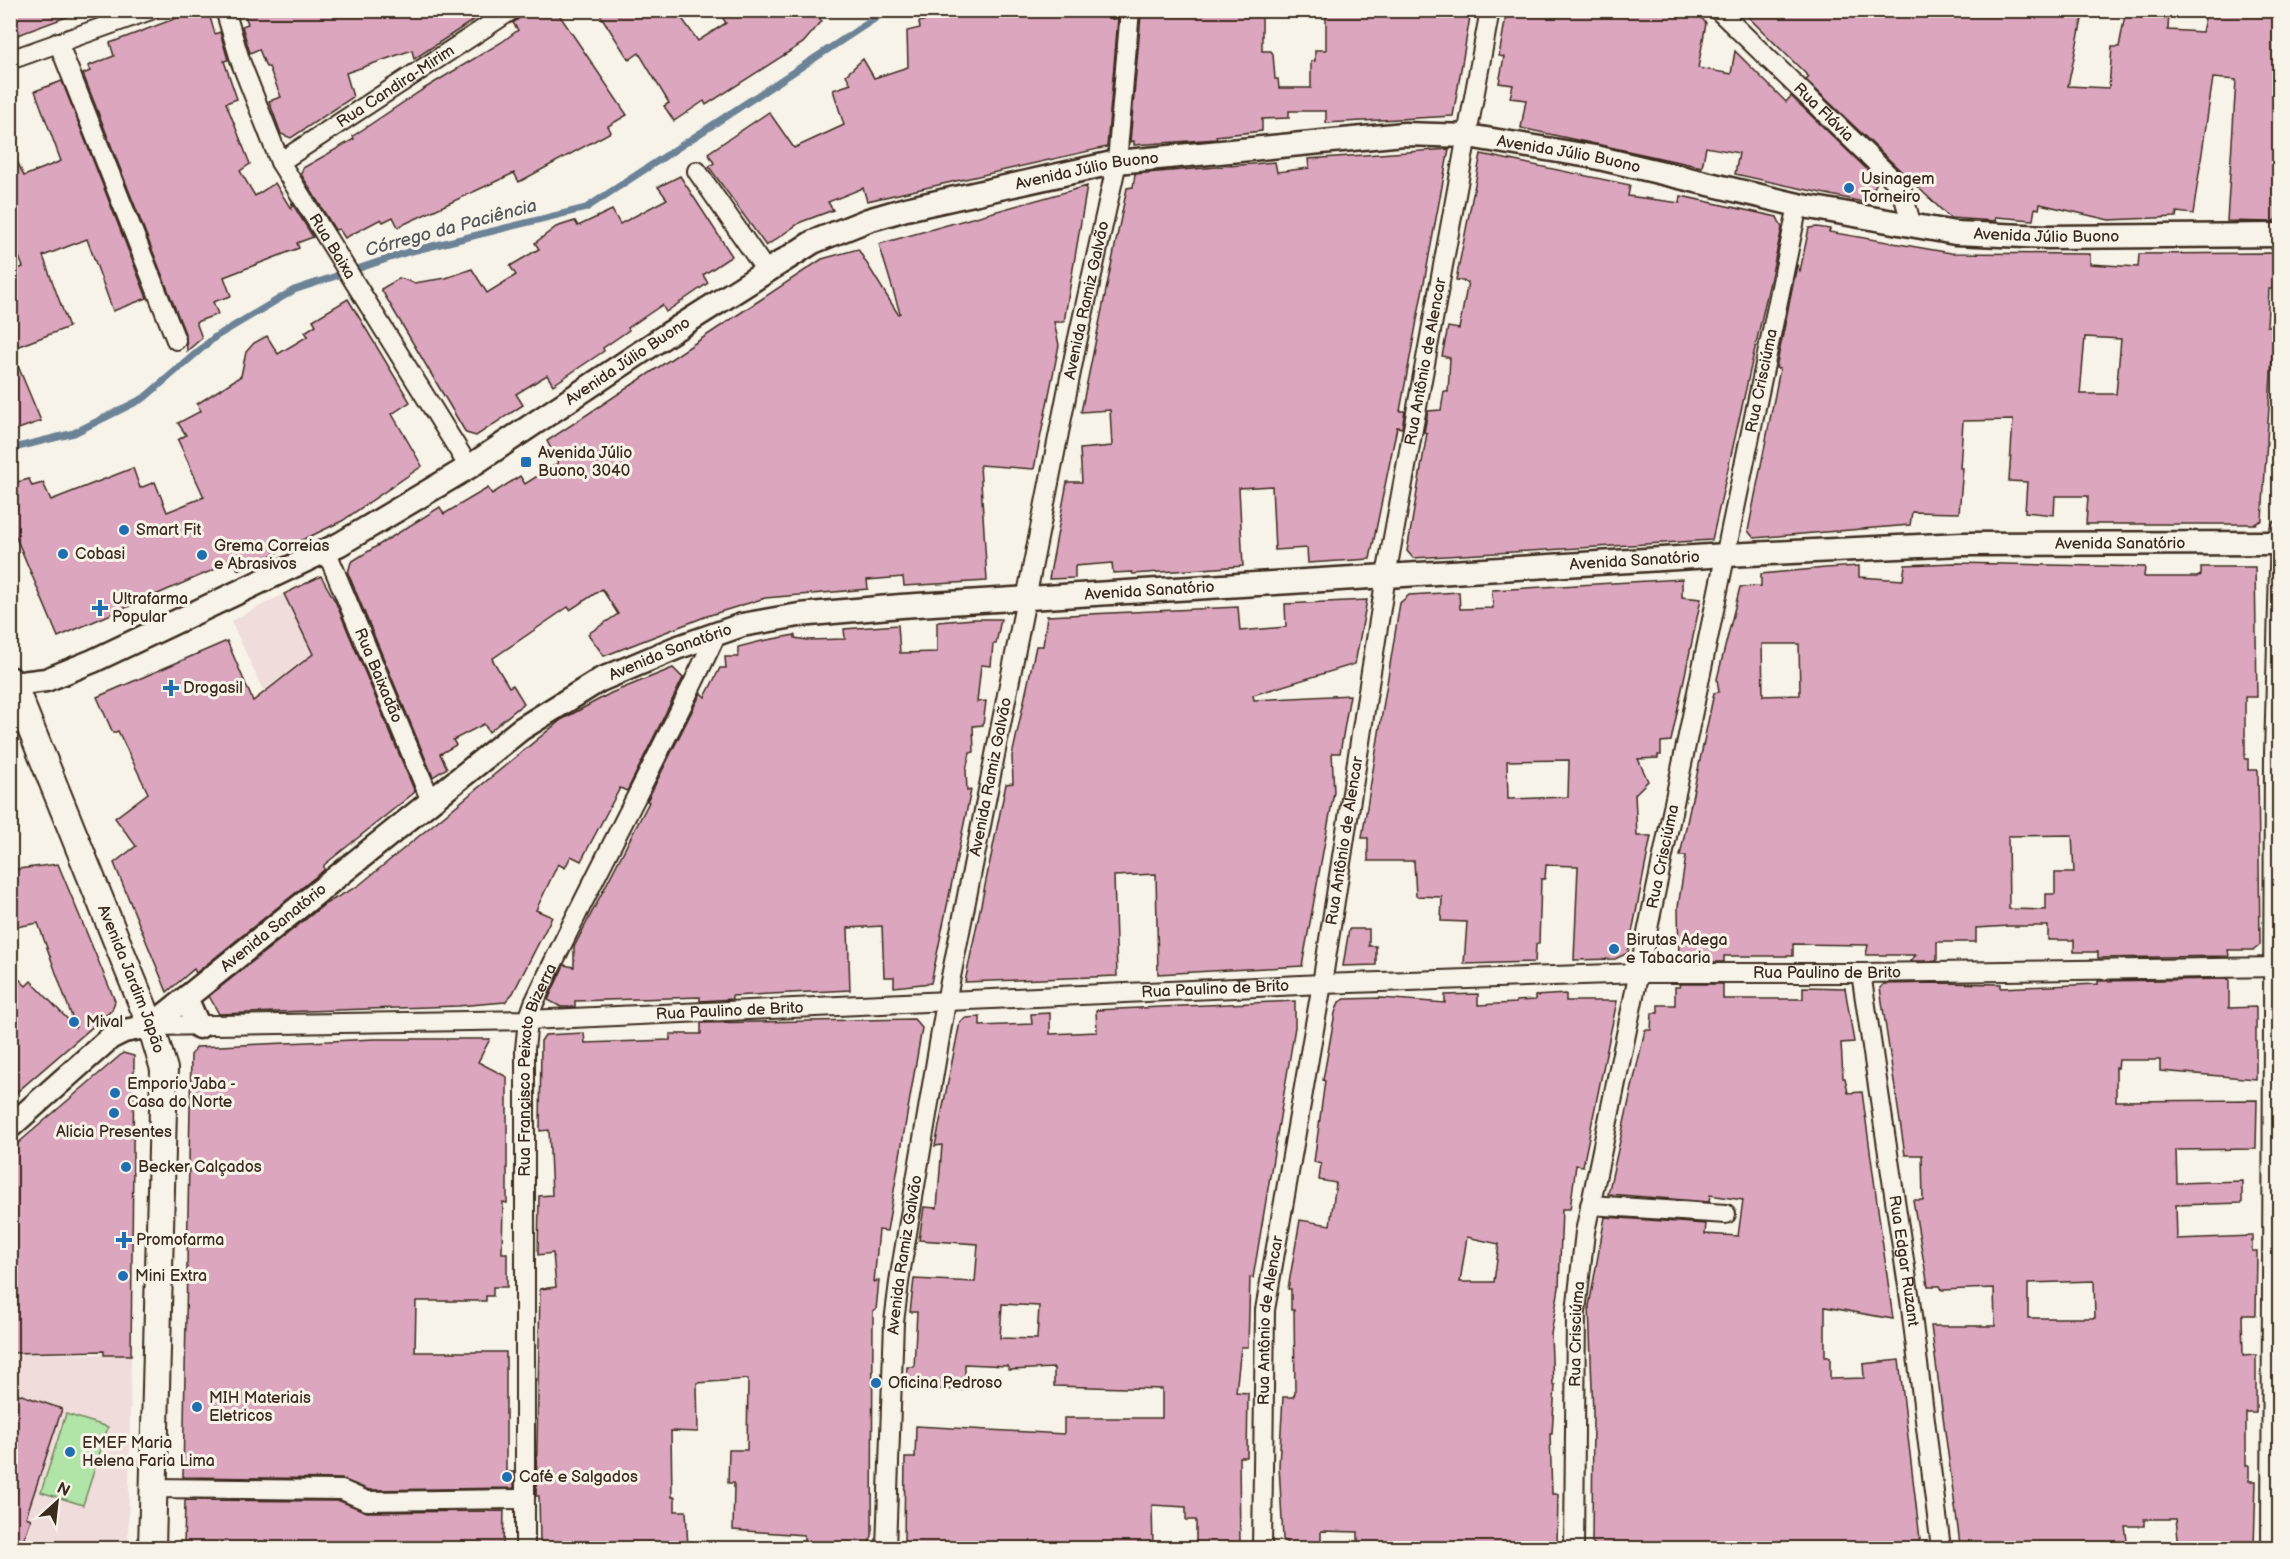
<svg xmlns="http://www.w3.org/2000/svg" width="2290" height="1559" font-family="'Balsamiq Sans',sans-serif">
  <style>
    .built { fill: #efdcdb }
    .green { fill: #b1e5a7; stroke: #768862; stroke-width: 1.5 }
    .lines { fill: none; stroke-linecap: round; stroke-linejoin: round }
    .stream { stroke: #6c8397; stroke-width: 7 }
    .building { fill: #dca6be; stroke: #3b2a1e; stroke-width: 1.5; fill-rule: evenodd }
    .minor-casing { stroke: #3b2a1e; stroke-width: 22 }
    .tertiary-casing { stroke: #3b2a1e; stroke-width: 27 }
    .secondary-casing { stroke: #3b2a1e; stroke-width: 30 }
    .minor { stroke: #f7f3e8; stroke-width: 18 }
    .tertiary { stroke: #f7f3e8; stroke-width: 22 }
    .secondary { stroke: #f7f3e8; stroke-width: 26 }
    .poi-dot { fill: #1f6fb2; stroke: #f7f3e8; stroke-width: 2 }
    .labels { text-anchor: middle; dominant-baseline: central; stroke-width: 6; stroke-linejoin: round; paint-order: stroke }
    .street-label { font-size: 16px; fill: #3b2a1e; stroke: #f7f3e8 }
    .poi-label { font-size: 16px; fill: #3b2a1e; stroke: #f7f3e8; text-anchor: start }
    .water-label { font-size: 18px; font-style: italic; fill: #53565b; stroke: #f7f3e8 }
  </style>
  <rect width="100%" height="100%" fill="#f7f3e8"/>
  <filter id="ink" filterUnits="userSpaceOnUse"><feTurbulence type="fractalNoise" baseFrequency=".0167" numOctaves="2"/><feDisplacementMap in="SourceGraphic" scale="12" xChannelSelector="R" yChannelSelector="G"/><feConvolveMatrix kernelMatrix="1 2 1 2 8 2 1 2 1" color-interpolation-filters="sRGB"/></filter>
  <g filter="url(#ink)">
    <g class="built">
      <polygon points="284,594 313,654 263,690 231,621"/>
      <polygon points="11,1353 131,1355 128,1548 11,1548"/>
    </g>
    <polygon class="green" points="66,1414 108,1427 83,1505 41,1492"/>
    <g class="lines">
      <polyline class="stream" points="10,449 74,433 144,398 215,337 294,290 408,252 586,208 888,10"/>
    </g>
    <g class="building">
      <polygon points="10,10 80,10 80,12 10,38"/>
      <polygon points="198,10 209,14 215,34 220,32 228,60 224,61 237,99 226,103 250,164 240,171 255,196 275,183 291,209 292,203 313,237 297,243 299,248 224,277 231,296 213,302 218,314 196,322 202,338 187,351 186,336 83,74 90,71 88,66 114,56 110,43"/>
      <polygon points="243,10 489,10 414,59 412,50 346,73 353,97 291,138 281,134 269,101 281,97 269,67 266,67 259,49 250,53 242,26 248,24"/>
      <polygon points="523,10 556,10 627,115 608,126 611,132 519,182 514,173 398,227 393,217 383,222 381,219 345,238 339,229 335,230 301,174 303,168 354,139 353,136 422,90 502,42 518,30 513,23 522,16"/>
      <polygon points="597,10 676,10 698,41 726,23 718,10 811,10 822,21 803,43 706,105 704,101 674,121 664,106 669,103 639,53 629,60"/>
      <polygon points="944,10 1113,10 1112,19 1118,18 1107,147 867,201 863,188 828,202 833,210 801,222 766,246 709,167 714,163 708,153 769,112 794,148 844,125 833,90 851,84 846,75 863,59 874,78 908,67 907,31 920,28 919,22 926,20 924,15"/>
      <polygon points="1175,10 1262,10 1262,51 1271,51 1273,54 1275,79 1278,79 1279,88 1311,88 1311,61 1315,61 1315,50 1326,50 1326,10 1446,10 1470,17 1453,116 1326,123 1326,111 1289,111 1289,118 1262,119 1262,131 1216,136 1217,139 1134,145 1134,141 1130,142 1141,15"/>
      <polygon points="1507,10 1694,10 1706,23 1698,68 1731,74 1735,51 1786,102 1791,96 1878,180 1867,203 1735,174 1739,153 1706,147 1702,167 1521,128 1526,100 1510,98 1513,85 1499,83 1504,57 1499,56"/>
      <polygon points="1741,10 2084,10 2068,86 2109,88 2112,47 2119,47 2126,10 2169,10 2168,30 2202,32 2207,10 2280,10 2280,217 2272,222 2227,221 2236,80 2213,78 2193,214 2177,212 2176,217 2109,220 2040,204 2039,209 2035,208 2033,220 1996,217 1995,221 1950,218 1806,80 1809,77"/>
      <polygon points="62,81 147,298 113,311 87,239 43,256 69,327 11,349 41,421 10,432 10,272 23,267 10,234 10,146 24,176 61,161 35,91"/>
      <polygon points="1449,149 1400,411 1405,411 1402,428 1397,427 1370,559 1308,563 1307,548 1275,550 1272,486 1239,488 1243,566 1133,574 1132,572 1113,573 1112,563 1075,566 1075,578 1049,579 1067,482 1082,482 1080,449 1112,446 1110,410 1081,412 1127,188 1133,187 1135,174 1275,162 1277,172 1309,168 1308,159"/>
      <polygon points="1481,154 1630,185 1628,196 1680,203 1681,196 1777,217 1782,228 1712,540 1413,558 1407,551 1427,433 1424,432 1428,411 1441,410 1444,391 1448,392 1450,358 1442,356 1448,327 1459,329 1468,282 1456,280"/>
      <polygon points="680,176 732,256 703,275 708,283 666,312 662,305 628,328 629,330 603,348 604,351 553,385 547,375 516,394 523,405 476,436 466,433 381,289 400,278 414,283 446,278 472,269 487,293 516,275 510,266 539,249 535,243 556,227 575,221 578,226 612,210 620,224 667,199 658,187"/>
      <polygon points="1087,186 1064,322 1054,322 1059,345 1034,469 980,465 987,581 904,586 903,577 867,580 868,589 765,598 707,616 604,656 588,634 618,614 602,589 570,610 568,607 492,659 509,687 513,685 524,703 489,732 484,724 453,740 456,745 440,754 447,768 433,777 348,573 351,562 440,507 444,514 488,488 492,494 520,476 525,484 558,463 547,441 822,259 858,249 898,314 900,313 879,244"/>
      <path d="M 1817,227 L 1830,229 L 1829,232 L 1951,253 L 2090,254 L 2090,264 L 2138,267 L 2139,254 L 2274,253 L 2279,259 L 2277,289 L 2269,289 L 2267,326 L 2274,326 L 2262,520 L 2255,524 L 2086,524 L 2088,496 L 2055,496 L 2054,515 L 2025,512 L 2027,482 L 2009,481 L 2013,420 L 1963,421 L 1960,468 L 1963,468 L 1959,513 L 1912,512 L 1910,525 L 1754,538 L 1748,531 L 1780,369 L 1776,368 L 1797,265 L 1800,271 L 1809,228 ZM 2085,337 L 2121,339 L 2116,394 L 2080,394 Z"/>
      <polygon points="348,299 410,402 392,414 422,466 342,521 255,563 238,570 234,561 58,637 10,523 10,484 29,479 32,486 43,483 51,500 133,468 140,488 155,482 167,512 204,497 178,440 186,435 178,423 201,411 197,404 241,376 246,352 254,343 267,336 278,354 308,336 305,332 316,325 313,320"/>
      <path d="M 1954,563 L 2145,567 L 2144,577 L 2197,577 L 2201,575 L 2201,567 L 2255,567 L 2257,697 L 2245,697 L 2245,759 L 2248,759 L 2248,770 L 2258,770 L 2260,945 L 2254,950 L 2228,950 L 2229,956 L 2098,958 L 2098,952 L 2074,952 L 2074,940 L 2048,940 L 2048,926 L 2009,926 L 1976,928 L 1976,942 L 1937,942 L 1937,961 L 1910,961 L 1916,955 L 1866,955 L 1868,945 L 1793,944 L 1793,956 L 1724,956 L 1724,962 L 1679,962 L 1678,907 L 1686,856 L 1680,856 L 1714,693 L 1719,692 L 1717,679 L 1740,587 L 1761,586 L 1761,574 L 1826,568 L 1859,566 L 1859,577 L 1903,580 L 1905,565 ZM 1762,644 L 1799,644 L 1800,695 L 1763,696 ZM 2072,835 L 2074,873 L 2055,873 L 2055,894 L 2046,894 L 2046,910 L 2009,909 L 2008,836 Z"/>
      <polygon points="321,576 336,603 415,792 324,865 324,870 196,973 194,969 167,992 114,863 136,846 115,818 148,793 118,731 113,733 97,697 227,641 253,701 313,654 284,594"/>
      <path d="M 1682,579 L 1682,597 L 1701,599 L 1671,741 L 1661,742 L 1661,755 L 1658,755 L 1658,758 L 1638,759 L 1648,781 L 1635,794 L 1637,836 L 1651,836 L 1628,953 L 1615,959 L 1574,960 L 1578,866 L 1546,865 L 1545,879 L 1541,879 L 1539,944 L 1536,944 L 1535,962 L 1464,964 L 1467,922 L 1441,921 L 1442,897 L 1416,896 L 1414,861 L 1368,861 L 1368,838 L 1362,838 L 1400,603 L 1409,595 L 1459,592 L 1460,609 L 1493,608 L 1492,590 ZM 1569,760 L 1568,797 L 1508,799 L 1507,761 Z"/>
      <polygon points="1367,600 1355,664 1253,695 1254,700 1350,695 1340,753 1332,753 1334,792 1302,966 1158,974 1156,874 1114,876 1117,976 965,982 1006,784 1013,783 1012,756 1036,646 1043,646 1047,616 1238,607 1240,631 1286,627 1285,604"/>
      <polygon points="974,619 1001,619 996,644 993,644 991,666 981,665 977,702 986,701 983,725 973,726 974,752 970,753 966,770 967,791 971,790 931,983 894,987 894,977 884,977 882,926 848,928 850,990 732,996 732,999 700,1001 700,997 575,1001 575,1007 561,1007 548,1000 564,965 574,967 574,947 649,802 647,801 701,693 705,697 720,668 726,668 725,657 738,657 738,647 762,641 795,635 795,638 807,640 845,639 844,629 898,625 900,653 937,652 937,622"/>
      <polygon points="673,668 683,678 639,767 627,791 620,788 581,861 571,856 565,868 558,864 536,910 552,917 513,993 505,1002 458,1006 219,1014 209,996 325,904 358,886 561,720 611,693"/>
      <polygon points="58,864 115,1001 112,1010 10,1098 10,970 26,986 31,981 76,1028 38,923 10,928 10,870"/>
      <polygon points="1349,929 1369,929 1369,946 1376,946 1376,965 1343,966"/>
      <path d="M 2229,979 L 2229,1008 L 2256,1007 L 2256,1079 L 2160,1071 L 2160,1060 L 2119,1060 L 2118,1068 L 2116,1067 L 2116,1101 L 2257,1100 L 2256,1149 L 2176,1150 L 2177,1183 L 2242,1181 L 2242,1203 L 2176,1205 L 2177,1239 L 2252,1236 L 2252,1251 L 2257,1251 L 2256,1315 L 2242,1315 L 2243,1356 L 2256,1355 L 2256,1413 L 2246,1413 L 2246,1465 L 2249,1465 L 2249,1481 L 2256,1481 L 2254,1547 L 2179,1547 L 2176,1519 L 2144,1519 L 2144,1526 L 2125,1526 L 2128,1547 L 1968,1548 L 1960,1544 L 1931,1326 L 1995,1326 L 1994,1288 L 1942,1290 L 1940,1286 L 1928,1286 L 1913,1200 L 1923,1200 L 1922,1155 L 1905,1155 L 1880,988 L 1884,984 L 1938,983 L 2001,984 L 2001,988 L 2098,984 L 2098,981 ZM 2094,1281 L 2095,1318 L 2028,1318 L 2028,1283 Z"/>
      <polygon points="1679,984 1723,984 1723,999 1803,999 1803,987 1845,988 1854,1042 1841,1043 1843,1078 1845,1078 1848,1093 1862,1092 1893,1319 1825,1307 1825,1357 1830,1357 1830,1379 1864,1378 1863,1364 1899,1360 1920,1539 1915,1548 1598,1548 1592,1542 1593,1413 1589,1306 1605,1217 1706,1224 1705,1234 1738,1236 1743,1200 1710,1195 1709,1202 1608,1194 1645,1030 1651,1030 1652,1013 1658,1013 1658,1005 1675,1005 1675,987 1680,987"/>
      <path d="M 1478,994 L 1478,1005 L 1516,1003 L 1516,1001 L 1535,1000 L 1535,996 L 1566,994 L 1566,1001 L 1617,1001 L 1583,1166 L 1576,1165 L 1570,1209 L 1562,1209 L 1559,1288 L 1551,1334 L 1553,1385 L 1555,1385 L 1552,1434 L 1550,1434 L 1552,1494 L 1558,1494 L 1557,1547 L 1358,1546 L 1358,1532 L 1321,1531 L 1321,1546 L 1290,1546 L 1283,1539 L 1279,1465 L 1283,1397 L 1293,1397 L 1295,1393 L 1294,1310 L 1291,1310 L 1291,1289 L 1288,1289 L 1300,1220 L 1330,1225 L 1336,1183 L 1319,1180 L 1321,1164 L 1314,1162 L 1325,1081 L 1323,1080 L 1335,1013 L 1339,1002 L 1345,999 L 1381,998 L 1445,1003 L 1445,995 ZM 1467,1237 L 1499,1244 L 1494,1282 L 1460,1282 Z"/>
      <path d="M 1295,1001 L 1295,1027 L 1253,1278 L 1250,1277 L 1248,1347 L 1241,1347 L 1236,1392 L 1248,1393 L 1247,1457 L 1239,1457 L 1240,1545 L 1196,1546 L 1196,1520 L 1186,1520 L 1186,1507 L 1152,1505 L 1153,1548 L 912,1546 L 904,1541 L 905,1458 L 915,1458 L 916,1426 L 1064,1434 L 1064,1418 L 1162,1418 L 1162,1389 L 1054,1386 L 1054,1368 L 1008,1370 L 1008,1366 L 965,1364 L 965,1390 L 906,1388 L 907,1367 L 914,1367 L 917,1312 L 910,1312 L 914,1279 L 975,1282 L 978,1244 L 919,1240 L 924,1207 L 937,1208 L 942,1145 L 935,1146 L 960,1022 L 966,1018 L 980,1017 L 980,1026 L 1032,1024 L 1031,1014 L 1050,1013 L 1050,1034 L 1097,1032 L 1096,1010 ZM 1002,1304 L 1039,1306 L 1037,1339 L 1000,1338 Z"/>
      <polygon points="914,1019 922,1028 887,1231 879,1230 874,1282 879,1280 876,1310 873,1311 872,1536 868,1544 856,1548 804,1548 804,1535 733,1530 734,1483 728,1483 729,1450 747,1450 748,1379 697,1383 698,1432 671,1431 672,1497 675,1497 675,1511 686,1511 688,1547 547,1548 540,1541 539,1496 536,1496 540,1289 556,1287 553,1253 538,1255 539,1196 552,1195 549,1130 540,1131 541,1041 545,1035 584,1033 585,1043 670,1040 670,1034 701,1034 701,1023"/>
      <polygon points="375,1039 490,1039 478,1062 507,1077 507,1203 503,1202 502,1253 507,1253 507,1287 493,1287 493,1296 486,1296 486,1301 416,1301 415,1352 506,1352 506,1472 514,1472 514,1488 369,1490 342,1479 183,1477 191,1055 197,1047"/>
      <polygon points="123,1053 134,1056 131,1355 104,1355 104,1351 10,1353 10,1150"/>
      <polygon points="10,1391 62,1409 26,1517 31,1519 21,1548 10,1548"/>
      <polygon points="185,1500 340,1501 367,1512 504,1511 503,1548 184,1547"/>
    </g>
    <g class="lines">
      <g class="minor-casing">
        <g id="minor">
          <path id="s1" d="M 225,10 L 241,63 L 280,162 L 469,467"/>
          <path id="s2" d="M 1718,10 L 1901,187 L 1912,226"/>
          <polyline points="58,42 176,340"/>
          <polyline points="10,60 151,10"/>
          <path id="s3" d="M 280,162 L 512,10"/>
          <polyline points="697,171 767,272"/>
          <path id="s4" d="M 326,550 L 431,801"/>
          <path id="s5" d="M 1861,973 L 1910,1300 L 1941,1548"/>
          <path id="s6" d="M 151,1026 L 528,1020 L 1322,984 L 1640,973 L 1861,973 L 2280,967"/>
          <polyline points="1590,1205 1726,1214"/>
          <polyline points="154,1488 342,1490 367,1501 525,1499"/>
          <path id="s7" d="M 525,1548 L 525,1049 L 528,1020 L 534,1003 C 592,878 659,758 717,633"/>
          <path id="s8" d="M 886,1548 L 894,1322 L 900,1275 L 946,1002 L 1076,347 L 1117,162 L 1130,10"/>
          <path id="s9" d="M 1262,1548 L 1265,1310 L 1322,984 L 1386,576 L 1490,10"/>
          <path id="s10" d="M 1574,1548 L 1576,1312 L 1585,1232 L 1798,205"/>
          <polyline points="2271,1548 2274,754 2280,530"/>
        </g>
      </g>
      <g class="tertiary-casing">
        <g id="tertiary">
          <path id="s11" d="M 10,678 L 13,684 L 46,680 L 93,661 L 340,544 L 469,467 L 668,334 L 813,242 L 868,220 L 906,209 L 1117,162 L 1404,134 L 1468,136 L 1595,157 L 1798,205 L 1955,233 L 2048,237 L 2280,235"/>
          <polyline points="186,998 199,1027"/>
          <path id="s12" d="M 10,1127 L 110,1038 L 124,1031 L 151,1026 L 521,729 L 600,680 L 676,648 L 742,625 L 799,615 L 901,606 L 1726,555 L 1962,544 L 2280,543"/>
        </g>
      </g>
      <g class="secondary-casing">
        <g id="secondary">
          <path id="s13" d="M 10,684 L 13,684 L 151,1026 L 164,1069 L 152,1548"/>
        </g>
      </g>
      <use href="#minor" class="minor"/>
      <use href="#tertiary" class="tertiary"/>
      <use href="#secondary" class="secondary"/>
    </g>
  </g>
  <g class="poi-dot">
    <circle cx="1849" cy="188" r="6"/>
    <rect x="520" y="456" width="12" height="12" rx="3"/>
    <circle cx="124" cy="530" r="6"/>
    <circle cx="63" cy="554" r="6"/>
    <circle cx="202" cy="555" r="6"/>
    <path d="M97 599h6v6h6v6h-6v6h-6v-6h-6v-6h6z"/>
    <path d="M168 679h6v6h6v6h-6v6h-6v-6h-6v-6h6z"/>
    <circle cx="1614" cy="949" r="6"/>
    <circle cx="74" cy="1022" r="6"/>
    <circle cx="115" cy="1093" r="6"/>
    <circle cx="114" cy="1113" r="6"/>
    <circle cx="126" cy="1167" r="6"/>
    <path d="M121 1231h6v6h6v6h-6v6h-6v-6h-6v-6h6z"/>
    <circle cx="123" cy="1276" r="6"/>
    <circle cx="876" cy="1383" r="6"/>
    <circle cx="197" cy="1407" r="6"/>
    <circle cx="70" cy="1452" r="6"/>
    <circle cx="507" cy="1477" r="6"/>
  </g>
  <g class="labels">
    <g class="street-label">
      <text stroke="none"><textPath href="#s3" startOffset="138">Rua Candira-Mirim</textPath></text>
      <text stroke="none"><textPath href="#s2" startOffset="147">Rua Flávia</textPath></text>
      <text stroke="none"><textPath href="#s11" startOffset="1695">Avenida Júlio Buono</textPath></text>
      <text stroke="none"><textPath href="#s11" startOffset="1209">Avenida Júlio Buono</textPath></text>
      <text stroke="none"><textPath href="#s11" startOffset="2181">Avenida Júlio Buono</textPath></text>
      <text stroke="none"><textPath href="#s1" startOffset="261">Rua Baixa</textPath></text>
      <text stroke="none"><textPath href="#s8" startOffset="1266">Avenida Ramiz Galvão</textPath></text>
      <text stroke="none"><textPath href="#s11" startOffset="705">Avenida Júlio Buono</textPath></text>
      <text stroke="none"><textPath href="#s9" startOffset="1200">Rua Antônio de Alencar</textPath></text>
      <text stroke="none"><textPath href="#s10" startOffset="1186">Rua Crisciúma</textPath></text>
      <text stroke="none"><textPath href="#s12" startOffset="2278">Avenida Sanatório</textPath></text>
      <text stroke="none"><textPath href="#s12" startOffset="1792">Avenida Sanatório</textPath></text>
      <text stroke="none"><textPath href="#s12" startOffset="1306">Avenida Sanatório</textPath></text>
      <text stroke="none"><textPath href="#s12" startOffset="820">Avenida Sanatório</textPath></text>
      <text stroke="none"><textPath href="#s4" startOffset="136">Rua Baixadão</textPath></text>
      <text stroke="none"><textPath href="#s8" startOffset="780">Avenida Ramiz Galvão</textPath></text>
      <text stroke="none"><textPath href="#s9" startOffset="714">Rua Antônio de Alencar</textPath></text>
      <text stroke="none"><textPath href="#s10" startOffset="700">Rua Crisciúma</textPath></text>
      <text stroke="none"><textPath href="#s12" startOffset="334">Avenida Sanatório</textPath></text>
      <text stroke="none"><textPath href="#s6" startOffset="1677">Rua Paulino de Brito</textPath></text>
      <text stroke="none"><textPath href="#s13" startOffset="321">Avenida Jardim Japão</textPath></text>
      <text stroke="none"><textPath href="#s6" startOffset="1065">Rua Paulino de Brito</textPath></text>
      <text stroke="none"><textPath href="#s6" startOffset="579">Rua Paulino de Brito</textPath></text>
      <text stroke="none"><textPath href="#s7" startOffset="480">Rua Francisco Peixoto Bizerra</textPath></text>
      <text stroke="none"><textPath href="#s8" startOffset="294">Avenida Ramiz Galvão</textPath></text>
      <text stroke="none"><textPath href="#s5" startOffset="291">Rua Edgar Ruzant</textPath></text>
      <text stroke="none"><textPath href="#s9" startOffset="228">Rua Antônio de Alencar</textPath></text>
      <text stroke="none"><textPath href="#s10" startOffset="214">Rua Crisciúma</textPath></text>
    </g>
    <g class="poi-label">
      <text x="1861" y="179">Usinagem<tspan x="1861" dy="18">Torneiro</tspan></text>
      <text x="538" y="453">Avenida Júlio<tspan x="538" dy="18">Buono, 3040</tspan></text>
      <text x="136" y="530">Smart Fit</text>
      <text x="214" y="546">Grema Correias<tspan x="214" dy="18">e Abrasivos</tspan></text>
      <text x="75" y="554">Cobasi</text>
      <text x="112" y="599">Ultrafarma<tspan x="112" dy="18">Popular</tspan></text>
      <text x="183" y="688">Drogasil</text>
      <text x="1626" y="940">Birutas Adega<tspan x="1626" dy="18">e Tabacaria</tspan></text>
      <text x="86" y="1022">Mival</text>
      <text x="127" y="1084">Emporio Jaba -<tspan x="127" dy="18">Casa do Norte</tspan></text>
      <text x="114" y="1132" text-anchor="middle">Alicia Presentes</text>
      <text x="138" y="1167">Becker Calçados</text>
      <text x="136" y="1240">Promofarma</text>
      <text x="135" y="1276">Mini Extra</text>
      <text x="888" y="1383">Oficina Pedroso</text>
      <text x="209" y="1398">MIH Materiais<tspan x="209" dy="18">Eletricos</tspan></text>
      <text x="82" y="1443">EMEF Maria<tspan x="82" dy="18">Helena Faria Lima</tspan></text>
      <text x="519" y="1477">Café e Salgados</text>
    </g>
    <g class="water-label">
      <text transform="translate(451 228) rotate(-15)">Córrego da Paciência</text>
    </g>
  </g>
  <rect width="2290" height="1559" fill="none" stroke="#f7f3e8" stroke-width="36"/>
  <rect x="18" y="18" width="2254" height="1523" fill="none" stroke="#3b2a1e" stroke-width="2" filter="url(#ink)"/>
  <g transform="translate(57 1502) rotate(27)" stroke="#f7f3e8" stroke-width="4.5" paint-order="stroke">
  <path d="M0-4.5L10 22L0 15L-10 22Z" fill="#3b2a1e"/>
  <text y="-9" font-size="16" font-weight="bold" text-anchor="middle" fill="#3b2a1e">N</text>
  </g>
</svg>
